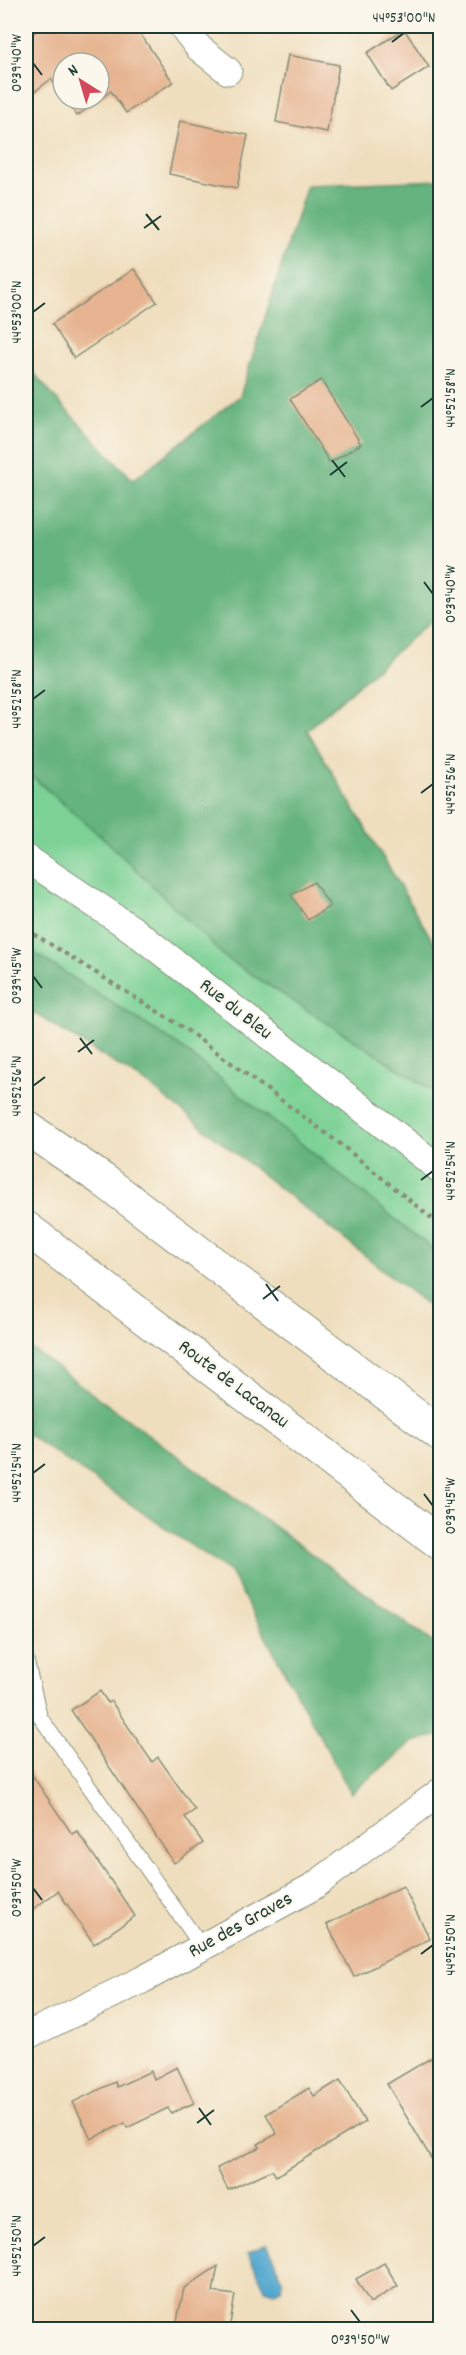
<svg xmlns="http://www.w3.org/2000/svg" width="466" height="2355" font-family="Dekko,sans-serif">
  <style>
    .green { fill: #7cd195; stroke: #4e8764; stroke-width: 1.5 }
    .forest { fill: #65b37e; stroke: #427859; stroke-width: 1.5 }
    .water { fill: #53a7cf; stroke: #397282; stroke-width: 1.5 }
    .building { fill: #e6b490 }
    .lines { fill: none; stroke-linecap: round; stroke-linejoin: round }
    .lane-casing { stroke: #878e78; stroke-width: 16 }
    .street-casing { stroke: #878e78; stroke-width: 29 }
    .primary-casing { stroke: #878e78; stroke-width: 35 }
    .path { stroke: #878e78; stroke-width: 4; stroke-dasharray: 4.5 4.5; stroke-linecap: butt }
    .lane { stroke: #fff; stroke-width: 14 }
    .street { stroke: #fff; stroke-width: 27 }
    .primary { stroke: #fff; stroke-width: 33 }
    .ticks { fill: none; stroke: #1f3d34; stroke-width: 2 }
    .labels { text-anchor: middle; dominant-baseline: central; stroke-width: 4.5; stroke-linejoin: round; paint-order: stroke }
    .street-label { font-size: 20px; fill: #1f3d34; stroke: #fbf7ec }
    .neatline { fill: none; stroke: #1f3d34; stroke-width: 2 }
    .ticks-label { font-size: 15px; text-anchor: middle; fill: #1f3d34 }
  </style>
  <rect width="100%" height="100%" fill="#fbf7ec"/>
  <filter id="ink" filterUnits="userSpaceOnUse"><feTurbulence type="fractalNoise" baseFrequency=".0167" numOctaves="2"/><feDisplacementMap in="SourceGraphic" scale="12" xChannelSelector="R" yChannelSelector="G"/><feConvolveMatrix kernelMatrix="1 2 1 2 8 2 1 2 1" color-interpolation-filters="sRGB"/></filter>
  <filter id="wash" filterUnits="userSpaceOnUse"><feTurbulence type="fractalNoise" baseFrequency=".008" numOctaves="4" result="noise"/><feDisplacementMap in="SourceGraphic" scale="24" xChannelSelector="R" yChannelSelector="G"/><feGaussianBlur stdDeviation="1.35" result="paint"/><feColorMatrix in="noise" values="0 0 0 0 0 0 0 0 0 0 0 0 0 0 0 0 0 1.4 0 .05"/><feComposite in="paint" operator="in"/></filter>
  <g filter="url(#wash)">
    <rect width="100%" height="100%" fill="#efdebd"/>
    <polygon class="green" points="26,730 29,774 110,844 226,958 440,1095 440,1255 178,1045 26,948"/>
    <g class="forest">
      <polygon points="440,180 440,613 307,730 440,953 440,1095 226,958 110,844 29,774 26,730 26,363 54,397 133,480 240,396 307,185"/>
      <polygon points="26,948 178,1045 440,1255 440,1315 149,1085 26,1008"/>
      <polygon points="26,1345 440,1648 440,1735 413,1742 351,1793 230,1572 26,1433"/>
    </g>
    <polygon class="water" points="267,2244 283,2281 281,2289 274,2292 265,2289 248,2253"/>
    <g id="blocks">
      <g class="building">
        <polygon points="43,26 135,26 173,82 126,113 111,91 77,116 65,99 99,99 99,63 63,63 63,96 51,79 26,98 26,39"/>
        <polygon points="404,29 429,67 391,91 367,53"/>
        <polygon points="288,55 339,65 327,132 276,122"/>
        <polygon points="180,121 248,135 237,188 169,174"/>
        <polygon points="134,269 157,302 74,358 52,324"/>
        <polygon points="321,380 361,444 330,463 290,399"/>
        <polygon points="314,882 330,906 308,920 291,895"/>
        <polygon points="100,1691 108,1703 111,1701 152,1762 158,1757 195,1810 185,1817 203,1843 174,1863 71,1710"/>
        <polygon points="26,1766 72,1834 77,1831 135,1916 94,1944 58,1891 26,1914"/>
        <polygon points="403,1886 430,1939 354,1977 327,1924"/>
        <polygon points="441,2052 441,2175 387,2084"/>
        <polygon points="177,2067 194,2103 171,2113 168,2108 127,2128 125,2123 91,2139 73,2102 115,2082 117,2087 151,2071 154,2079"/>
        <polygon points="340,2080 365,2122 276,2176 272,2170 228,2190 217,2168 260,2147 258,2144 277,2134 266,2114 309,2088 314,2096"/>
        <polygon points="384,2263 398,2286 370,2303 356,2279"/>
        <polygon points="218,2266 213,2292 235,2295 229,2330 175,2330 184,2288"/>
      </g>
    </g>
  </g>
  <g filter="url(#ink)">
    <use href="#blocks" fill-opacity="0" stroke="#878e78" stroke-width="1.5"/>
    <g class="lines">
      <g class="lane-casing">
        <polyline id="lane" points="26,1658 40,1717 202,1947"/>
      </g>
      <g class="street-casing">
        <g id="street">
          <polyline points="182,26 199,48 228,71"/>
          <polyline points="26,858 132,929 440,1169"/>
          <polyline points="26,2036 142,1980 314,1886 440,1792"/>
        </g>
      </g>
      <g class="primary-casing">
        <g id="primary">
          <polyline points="26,1127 103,1180 440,1434"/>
          <polyline points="26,1228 440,1543"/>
        </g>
      </g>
      <polyline class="path" points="26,929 184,1028 339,1143 440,1225"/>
      <use href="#lane" class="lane"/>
      <use href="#street" class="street"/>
      <use href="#primary" class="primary"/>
    </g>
  </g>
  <path class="ticks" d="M 392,42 L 404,33M 33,63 L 42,75M 146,214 L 159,230M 144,228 L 161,216M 33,312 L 45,303M 421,407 L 433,398M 332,460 L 345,477M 330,475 L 347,462M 424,582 L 433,594M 33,699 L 45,690M 421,793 L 433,784M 33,976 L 42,988M 80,1038 L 92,1054M 78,1052 L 94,1040M 33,1086 L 45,1077M 421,1180 L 433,1171M 266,1284 L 278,1301M 263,1299 L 280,1286M 33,1473 L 45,1464M 424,1494 L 433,1506M 33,1888 L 42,1900M 421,1954 L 433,1945M 199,2108 L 211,2125M 197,2123 L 214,2110M 33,2246 L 45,2237M 351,2310 L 360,2322"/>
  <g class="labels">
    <g class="street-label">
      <text transform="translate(235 1010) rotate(38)">Rue du Bleu</text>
      <text transform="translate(233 1385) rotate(37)">Route de Lacanau</text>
      <text transform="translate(241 1926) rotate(-29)">Rue des Graves</text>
    </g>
  </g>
  <rect width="466" height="2355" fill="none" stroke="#fbf7ec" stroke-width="66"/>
  <g transform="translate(81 81) rotate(323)"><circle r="28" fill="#fbf7ec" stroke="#a3ada2" stroke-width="1.5"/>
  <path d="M0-4.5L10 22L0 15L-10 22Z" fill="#d1495b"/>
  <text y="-9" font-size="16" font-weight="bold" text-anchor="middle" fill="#1f3d34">N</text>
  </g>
  <rect x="33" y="33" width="400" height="2289" class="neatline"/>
  <g class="ticks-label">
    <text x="404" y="22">44°53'00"N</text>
    <text transform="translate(16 63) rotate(-90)" y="5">0°39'40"W</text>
    <text transform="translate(16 312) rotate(-90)" y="5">44°53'00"N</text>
    <text transform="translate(450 398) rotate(-90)" y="5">44°52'58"N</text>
    <text transform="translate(450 594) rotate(-90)" y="5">0°39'40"W</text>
    <text transform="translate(16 699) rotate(-90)" y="5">44°52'58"N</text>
    <text transform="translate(450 784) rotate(-90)" y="5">44°52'56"N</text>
    <text transform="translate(16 976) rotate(-90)" y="5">0°39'45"W</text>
    <text transform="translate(16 1086) rotate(-90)" y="5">44°52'56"N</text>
    <text transform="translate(450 1171) rotate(-90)" y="5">44°52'54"N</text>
    <text transform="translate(16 1473) rotate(-90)" y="5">44°52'54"N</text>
    <text transform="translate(450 1506) rotate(-90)" y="5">0°39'45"W</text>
    <text transform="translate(16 1888) rotate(-90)" y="5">0°39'50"W</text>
    <text transform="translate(450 1945) rotate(-90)" y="5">44°52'50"N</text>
    <text transform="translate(16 2246) rotate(-90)" y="5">44°52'50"N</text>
    <text x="360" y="2344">0°39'50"W</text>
  </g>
</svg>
